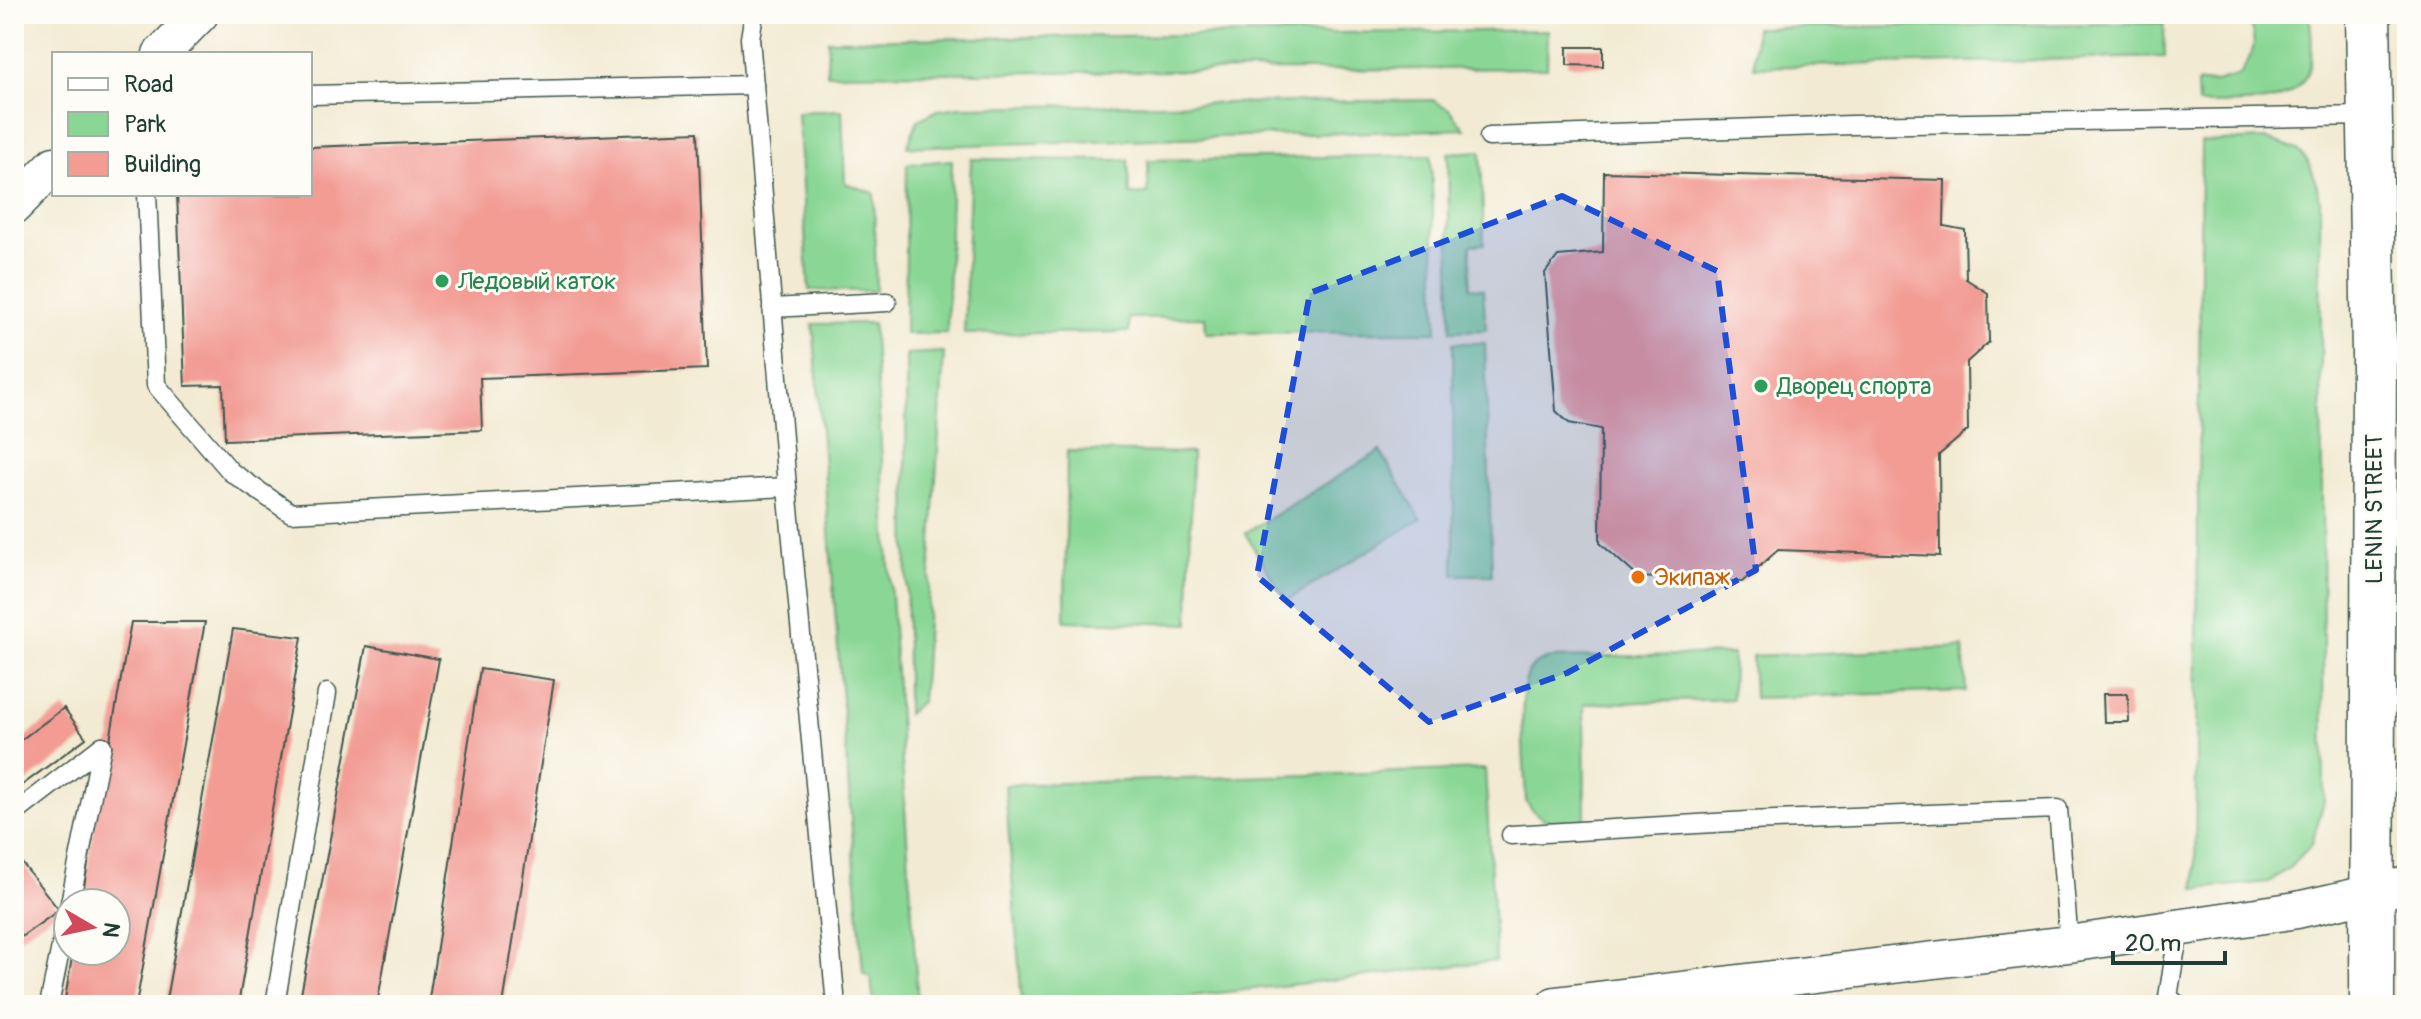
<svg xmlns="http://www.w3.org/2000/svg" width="2421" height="1019" font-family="Pangolin,sans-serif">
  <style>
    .green { fill: #8ad795; stroke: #548a64; stroke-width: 2 }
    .building { fill: #f29c94 }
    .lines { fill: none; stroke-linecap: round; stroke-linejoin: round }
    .lane-casing { stroke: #3f574c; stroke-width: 21 }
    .street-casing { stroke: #3f574c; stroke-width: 39 }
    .secondary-casing { stroke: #3f574c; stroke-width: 47 }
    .lane { stroke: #fff; stroke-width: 18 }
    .street { stroke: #fff; stroke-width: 36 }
    .secondary { stroke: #fff; stroke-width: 44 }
    .marked { fill: #1d4ed8; fill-opacity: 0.2; stroke: #1d4ed8; stroke-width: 6; stroke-dasharray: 16 10; stroke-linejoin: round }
    .leisure-dot { fill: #2e9e5b; stroke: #fdfcf7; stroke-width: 3 }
    .food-dot { fill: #e8710a; stroke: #fdfcf7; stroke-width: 3 }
    .labels { text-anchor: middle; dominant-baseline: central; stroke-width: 6; stroke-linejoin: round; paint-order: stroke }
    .leisure-label { font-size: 24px; fill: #27864d; stroke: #fdfcf7; text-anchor: start }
    .street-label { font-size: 24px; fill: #1f3d34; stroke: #fdfcf7 }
    .food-label { font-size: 24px; fill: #c56008; stroke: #fdfcf7; text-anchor: start }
  </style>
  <rect width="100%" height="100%" fill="#fdfcf7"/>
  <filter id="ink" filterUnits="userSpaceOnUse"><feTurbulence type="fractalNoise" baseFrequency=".0125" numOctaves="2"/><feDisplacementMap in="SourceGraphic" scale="16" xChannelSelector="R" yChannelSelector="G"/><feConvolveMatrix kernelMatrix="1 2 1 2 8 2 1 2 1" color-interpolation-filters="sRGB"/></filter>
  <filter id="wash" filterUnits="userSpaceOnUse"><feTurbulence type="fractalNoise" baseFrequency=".006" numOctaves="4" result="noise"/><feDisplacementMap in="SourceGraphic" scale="32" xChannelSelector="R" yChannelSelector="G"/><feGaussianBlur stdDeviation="1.8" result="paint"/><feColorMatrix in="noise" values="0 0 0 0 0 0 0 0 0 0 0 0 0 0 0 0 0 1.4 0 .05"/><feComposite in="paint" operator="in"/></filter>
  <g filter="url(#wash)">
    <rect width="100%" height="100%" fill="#f2ead2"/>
    <g class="green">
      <path d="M 2244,14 L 2309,14 C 2324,111 2273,102 2198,104 L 2197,84 L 2215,82 L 2240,75 C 2255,51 2260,40 2244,14 Z"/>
      <polygon points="2164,23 2165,57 1754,67 1755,28"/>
      <polygon points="1548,30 1547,68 827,74 828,40"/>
      <polygon points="1433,100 1449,109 1465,129 907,147 918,120 938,110 959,107"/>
      <polygon points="842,110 845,183 874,193 876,291 809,290 797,112"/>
      <path d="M 2265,139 C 2309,150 2309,157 2320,199 L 2324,801 L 2312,844 L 2290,867 L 2269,882 L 2195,889 L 2201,142 Z"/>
      <polygon points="1481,151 1484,244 1471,245 1470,288 1483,289 1486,330 1451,331 1448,153"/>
      <polygon points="1431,155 1437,332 1206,333 1205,317 1129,318 1129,332 964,334 971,159 1128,160 1130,195 1148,194 1148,160"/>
      <polygon points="952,160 947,333 905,334 907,164"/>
      <polygon points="873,323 918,1005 874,1005 871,978 863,973 813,324"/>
      <polygon points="1453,343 1485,343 1492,575 1454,575"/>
      <polygon points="944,352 922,701 907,714 906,354"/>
      <polygon points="1067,451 1192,453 1189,624 1065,621"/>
      <polygon points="1380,451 1421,519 1286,601 1245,533"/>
      <polygon points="1963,647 1966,691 1754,698 1752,656"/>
      <path d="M 1733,654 L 1732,699 L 1584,704 L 1585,820 C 1558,823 1542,827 1526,801 C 1525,772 1518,699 1527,676 C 1531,664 1539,661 1551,658 Z"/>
      <polygon points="1485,769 1496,961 1115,1005 1022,1005 1005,785"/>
    </g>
    <g id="blocks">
      <g class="building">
        <polygon points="1567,47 1603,47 1603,66 1567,65"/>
        <polygon points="698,132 707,369 480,378 482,430 225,440 223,385 185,386 177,194 310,194 310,147"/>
        <polygon points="1604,172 1945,180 1944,226 1965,230 1966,279 1988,293 1989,342 1967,362 1968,430 1939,455 1940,556 1778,550 1742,582 1638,577 1600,543 1601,429 1569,423 1556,411 1545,273 1558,256 1603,252"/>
        <polygon points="131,622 205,622 136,1005 64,1005 73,951 116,951 116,903 81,903"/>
        <polygon points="233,629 302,637 238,1005 165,1005"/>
        <polygon points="366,646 439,659 377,1005 299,1005"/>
        <polygon points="480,669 554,680 503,1005 428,1005"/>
        <polygon points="2103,694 2128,694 2129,722 2104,722"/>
        <polygon points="64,708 86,738 14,791 14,745"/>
        <polygon points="14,853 59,910 14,942"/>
      </g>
    </g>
  </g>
  <g filter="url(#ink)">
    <use href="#blocks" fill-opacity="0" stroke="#3f574c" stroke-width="2"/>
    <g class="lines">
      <g class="lane-casing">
        <g id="lane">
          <polyline points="754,85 750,38 754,14"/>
          <polyline points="310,95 754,85 787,487 836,1005"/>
          <polyline points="1489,137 1852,125 2369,116"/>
          <polyline points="147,194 156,385 231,472 291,513 787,487"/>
          <polyline points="772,308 887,302"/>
          <polyline points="2374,354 2407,353"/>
          <polyline points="14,814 102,746"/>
          <polyline points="1511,835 1748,821 2058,809 2069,944"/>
          <polyline points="70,903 102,746"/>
          <polyline points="49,1005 68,912"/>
          <polyline points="275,1005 327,693"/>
          <polyline points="2178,1005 2168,997 2179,928"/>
        </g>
      </g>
      <g class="street-casing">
        <g id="street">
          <polyline points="161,54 200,14"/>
          <polyline points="14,206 54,165"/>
          <polyline points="1555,1005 2069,944 2297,910 2407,885"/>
        </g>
      </g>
      <g class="secondary-casing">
        <polyline id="secondary" points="2368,14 2374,354 2372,1005"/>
      </g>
      <use href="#lane" class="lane"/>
      <use href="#street" class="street"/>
      <use href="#secondary" class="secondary"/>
    </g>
  </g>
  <path class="marked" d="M 1562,196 L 1717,271 L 1756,570 L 1567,673 L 1429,722 L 1257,576 L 1310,293 Z"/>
  <g class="leisure-dot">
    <circle cx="442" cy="281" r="8"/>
    <circle cx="1761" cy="386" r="8"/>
  </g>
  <circle class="food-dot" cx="1638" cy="577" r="8"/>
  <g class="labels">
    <g class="leisure-label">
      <text x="458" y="281">Ледовый каток</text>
      <text x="1777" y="386">Дворец спорта</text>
    </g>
    <g class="street-label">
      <text transform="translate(2374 509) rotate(-90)">LENIN STREET</text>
    </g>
    <g class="food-label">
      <text x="1654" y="577">Экипаж</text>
    </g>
  </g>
  <rect width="2421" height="1019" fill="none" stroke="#fdfcf7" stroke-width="48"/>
  <rect x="52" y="52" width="260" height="144" fill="#fdfcf7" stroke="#a4b0a9" stroke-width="2"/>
  <rect x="68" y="78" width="40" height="12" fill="#ffffff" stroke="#a4b0a9" stroke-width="2"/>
  <text x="124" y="92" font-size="24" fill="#1f3d34">Road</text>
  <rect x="68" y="112" width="40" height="24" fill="#8ad795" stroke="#a4b0a9" stroke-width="2"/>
  <text x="124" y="132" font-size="24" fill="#1f3d34">Park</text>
  <rect x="68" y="152" width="40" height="24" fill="#f29c94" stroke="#a4b0a9" stroke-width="2"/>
  <text x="124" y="172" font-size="24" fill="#1f3d34">Building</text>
  <g transform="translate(92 927) rotate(99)"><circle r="38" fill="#fdfcf7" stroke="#a4b0a9" stroke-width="2"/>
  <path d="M0-6L14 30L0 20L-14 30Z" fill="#d1495b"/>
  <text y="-12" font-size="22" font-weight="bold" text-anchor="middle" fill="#1f3d34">N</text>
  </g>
  <path d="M2113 951v12h112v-12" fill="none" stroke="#1f3d34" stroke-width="4"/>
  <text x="2125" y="951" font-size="24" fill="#1f3d34" stroke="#fdfcf7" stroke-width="6" paint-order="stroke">20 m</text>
</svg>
